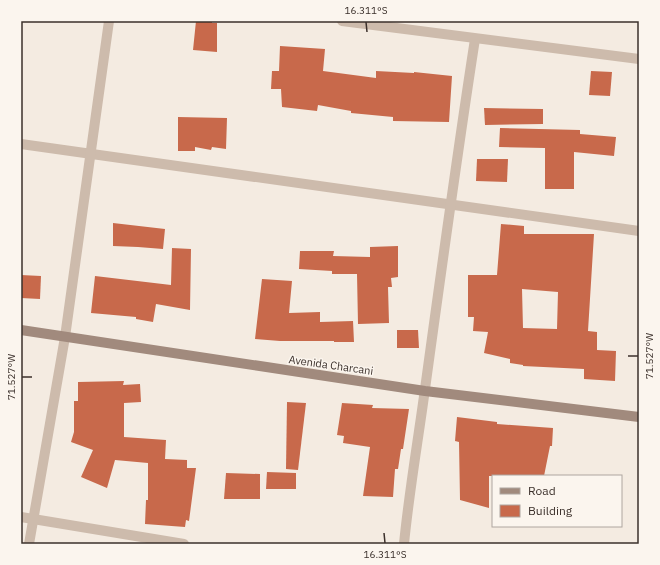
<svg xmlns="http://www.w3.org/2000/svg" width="660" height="565" font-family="'IBM Plex Sans',sans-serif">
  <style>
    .building { fill: #c8694b; fill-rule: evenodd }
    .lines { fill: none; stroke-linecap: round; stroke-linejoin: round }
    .minor { stroke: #cdbbac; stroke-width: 10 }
    .secondary { stroke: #a18a7d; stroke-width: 10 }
    .ticks { fill: none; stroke: #3b302b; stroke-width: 1.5 }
    .labels { text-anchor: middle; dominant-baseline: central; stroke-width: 3; stroke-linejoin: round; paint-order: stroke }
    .street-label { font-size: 11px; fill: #3b302b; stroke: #fbf5ee }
    .neatline { fill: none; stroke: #3b302b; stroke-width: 1.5 }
    .ticks-label { font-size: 10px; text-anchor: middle; fill: #3b302b }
  </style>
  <rect width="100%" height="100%" fill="#f4ebe1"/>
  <g class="building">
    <polygon points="196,21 212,21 212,23 217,23 217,52 193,50"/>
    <polygon points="280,46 325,49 323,71 376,78 376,71 414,73 414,72 452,76 449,122 393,121 393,117 351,113 351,111 318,105 317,111 282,107 281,89 271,89 272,71 279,71"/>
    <polygon points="591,71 612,72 610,96 589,95"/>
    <polygon points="484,108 543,109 543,124 485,125"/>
    <polygon points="178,117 227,118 226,149 212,147 211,150 195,147 195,151 178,151"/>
    <polygon points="500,128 580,130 580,134 616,137 614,156 574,152 574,189 545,189 545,148 499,147"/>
    <polygon points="477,159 508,159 507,182 476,181"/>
    <polygon points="113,223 165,229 163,249 138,247 113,246"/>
    <path d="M 501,224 L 524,226 L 524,234 L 594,234 L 588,331 L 597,332 L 597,350 L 616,351 L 615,381 L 584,379 L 584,369 L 523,366 L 523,365 L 510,363 L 510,359 L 484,353 L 488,332 L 473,331 L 474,317 L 468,317 L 468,275 L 497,275 ZM 522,289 L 558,292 L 557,329 L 523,328 Z"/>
    <polygon points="398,246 398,277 391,278 392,287 388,287 389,323 358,324 357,274 332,274 332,271 299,269 300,251 334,251 333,256 370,257 370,247"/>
    <polygon points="172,248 191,249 190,310 156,304 153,322 136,319 136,317 91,313 95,276 171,285"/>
    <polygon points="21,275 41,276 40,299 21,298"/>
    <polygon points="262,279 292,281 289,313 320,312 320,322 353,321 354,342 334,342 334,341 280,341 255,339"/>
    <polygon points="397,330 418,330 419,348 397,348"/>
    <polygon points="124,381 123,385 140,384 141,402 124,403 124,437 166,440 165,459 187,460 187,468 196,468 189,521 186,520 185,527 145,524 146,500 148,500 148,463 115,460 107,488 81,477 93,450 71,442 74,432 74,401 78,401 78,382"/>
    <polygon points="287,402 306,403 298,470 286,469"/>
    <polygon points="342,403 373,405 372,408 409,409 403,449 401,449 398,469 395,469 393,497 363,496 370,447 343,443 344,436 337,435"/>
    <polygon points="457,417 497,422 497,424 553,428 552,446 550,446 544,476 489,476 489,508 460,500 459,442 455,441"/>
    <polygon points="267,472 296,473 296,489 266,489"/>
    <polygon points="226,473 260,474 260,499 224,499"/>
  </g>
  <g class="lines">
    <g class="minor">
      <polyline points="342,21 639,59"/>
      <polyline points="21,144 639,231"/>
      <polyline points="21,517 184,544"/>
      <polyline points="29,544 65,337 109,21"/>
      <path d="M 404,544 C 409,492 418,441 425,389 C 441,272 457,155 475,39"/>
    </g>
    <polyline class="secondary" points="21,330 425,391 639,417"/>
  </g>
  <path class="ticks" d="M 366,22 L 367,32M 628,356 L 638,356M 22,377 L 32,377M 384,533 L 385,543"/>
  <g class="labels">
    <g class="street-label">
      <text transform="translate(331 365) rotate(8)">Avenida Charcani</text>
    </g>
  </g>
  <rect width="660" height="565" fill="none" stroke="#fbf5ee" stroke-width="44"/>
  <rect x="492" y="475" width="130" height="52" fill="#fbf5ee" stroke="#aea6a0"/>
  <rect x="500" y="488" width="20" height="6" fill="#a18a7d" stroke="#aea6a0"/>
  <text x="528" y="495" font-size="12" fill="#3b302b">Road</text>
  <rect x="500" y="505" width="20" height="12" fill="#c8694b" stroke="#aea6a0"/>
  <text x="528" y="515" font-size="12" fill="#3b302b">Building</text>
  <rect x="22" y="22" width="616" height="521" class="neatline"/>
  <g class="ticks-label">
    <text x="366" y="14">16.311°S</text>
    <text transform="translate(649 356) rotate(-90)" y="4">71.527°W</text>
    <text transform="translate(11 377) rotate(-90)" y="4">71.527°W</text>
    <text x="385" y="558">16.311°S</text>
  </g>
</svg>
